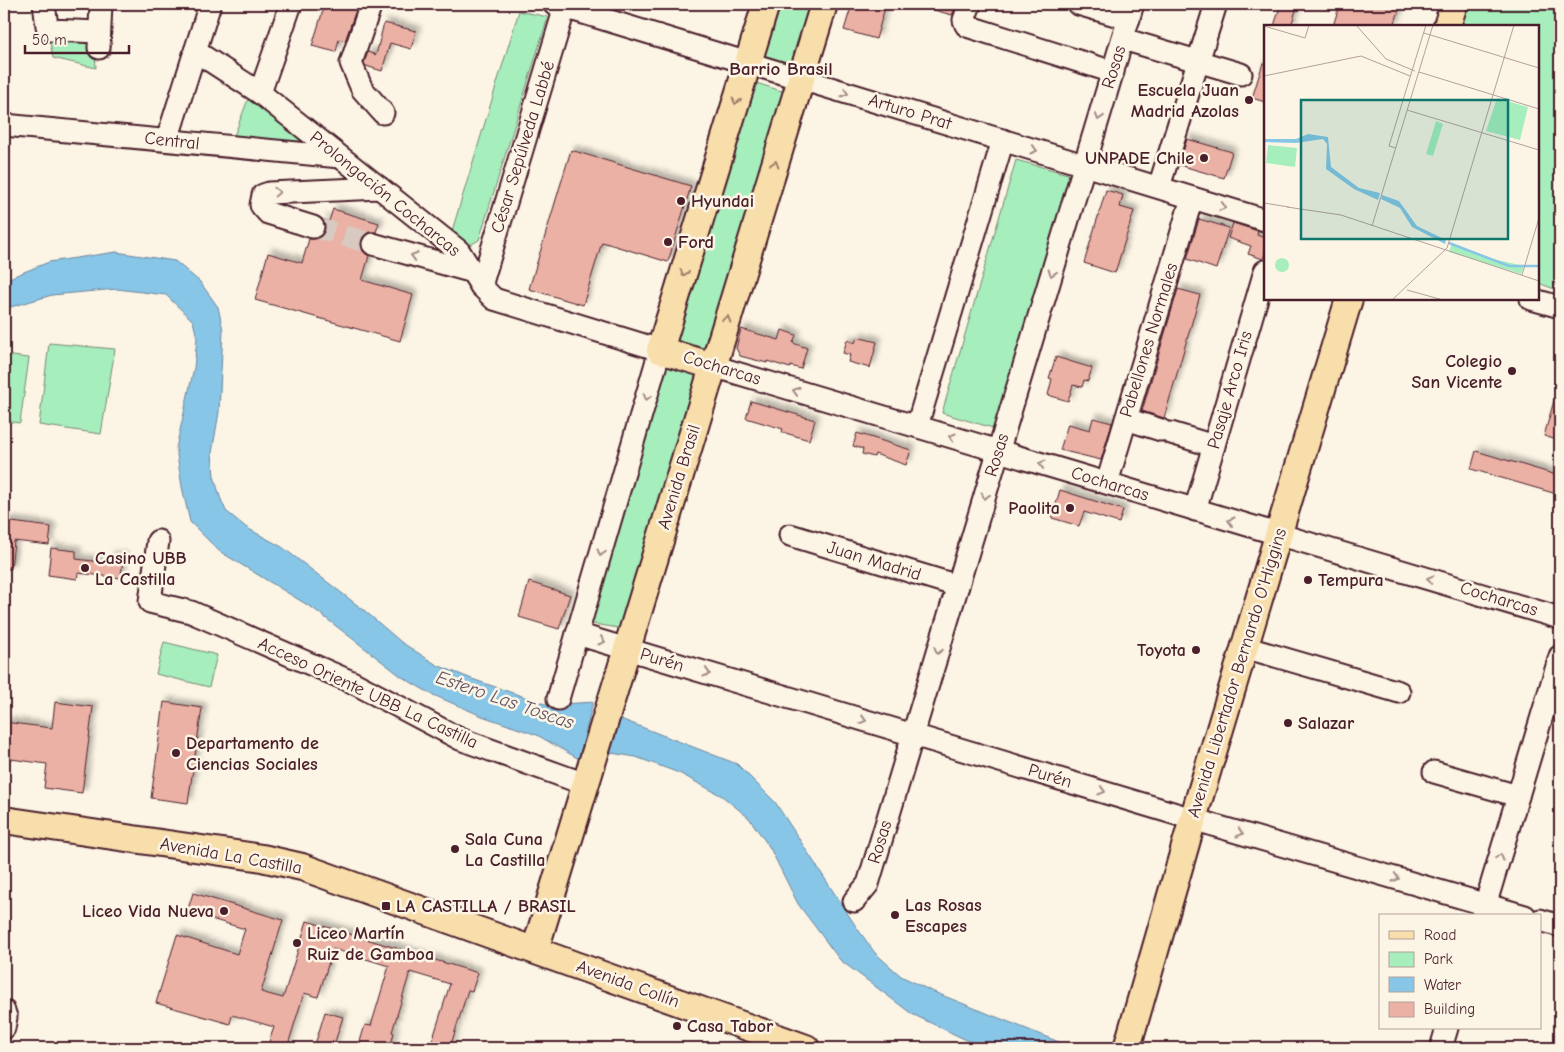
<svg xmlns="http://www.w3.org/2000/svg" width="1564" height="1052" font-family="'Comic Neue',sans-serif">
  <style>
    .green { fill: #a6eebc; stroke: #788674 }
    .water { fill: #87c6e7; stroke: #6f839c }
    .building { fill: #ebb1a5; stroke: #4a1f2b; filter: url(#shadow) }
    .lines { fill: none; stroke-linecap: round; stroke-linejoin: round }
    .minor-tunnel { stroke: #d8cac0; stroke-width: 21; stroke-dasharray: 21 11; stroke-linecap: butt }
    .minor-casing { stroke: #4a1f2b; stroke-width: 25 }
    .major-casing { stroke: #4a1f2b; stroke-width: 30 }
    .minor { stroke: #fcf5e5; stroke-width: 21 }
    .major { stroke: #f8deab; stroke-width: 26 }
    .oneway { stroke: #a38a88 }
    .oneway2 { stroke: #a17e6b }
    .poi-dot { fill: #4a1f2b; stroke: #fcf5e5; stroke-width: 2 }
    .labels { text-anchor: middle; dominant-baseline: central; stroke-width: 5; stroke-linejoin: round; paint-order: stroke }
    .street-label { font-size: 18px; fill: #4a1f2b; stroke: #fcf5e5 }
    .poi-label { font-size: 18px; font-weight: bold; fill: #4a1f2b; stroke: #fcf5e5; text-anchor: start }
    .neighbourhood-label { font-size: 19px; font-weight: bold; fill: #4a1f2b; stroke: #fcf5e5 }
    .water-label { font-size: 19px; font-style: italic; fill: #5c5163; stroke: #fcf5e5 }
    .inset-river { fill: none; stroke: #87c6e7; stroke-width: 2.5 }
    .inset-road { fill: none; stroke: #b59f9b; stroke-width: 1 }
    .view { fill: #0f766e; fill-opacity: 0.15; stroke: #0f766e; stroke-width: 2.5 }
    .inset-edge { fill: none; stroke: #4a1f2b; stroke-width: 2.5 }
  </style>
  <defs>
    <filter id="shadow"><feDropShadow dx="4.5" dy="-4.5" stdDeviation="2.5" flood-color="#0004"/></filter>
  </defs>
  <rect width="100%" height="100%" fill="#fcf5e5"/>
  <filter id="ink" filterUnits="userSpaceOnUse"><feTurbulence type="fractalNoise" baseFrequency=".02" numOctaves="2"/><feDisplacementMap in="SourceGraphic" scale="10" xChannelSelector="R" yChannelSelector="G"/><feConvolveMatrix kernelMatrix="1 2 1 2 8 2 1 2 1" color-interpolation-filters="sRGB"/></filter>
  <g filter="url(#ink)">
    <g class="green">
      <polygon points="781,4 821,4 802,69 764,58"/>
      <polygon points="1458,4 1528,4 1560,13 1560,291 1538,283 1538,26 1451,26"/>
      <polygon points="519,11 548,17 479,240 470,245 451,234"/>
      <polygon points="49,36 94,37 96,68 53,58"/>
      <polygon points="753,82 785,92 707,349 673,340"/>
      <polygon points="250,94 312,145 234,136"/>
      <polygon points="1016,160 1068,174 1073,182 1000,424 993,428 942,413"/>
      <polygon points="49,343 115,349 101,434 39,425"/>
      <polygon points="4,355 29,358 20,423 4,421"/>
      <polygon points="663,365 702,375 619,628 587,623"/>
      <polygon points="164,642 217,655 209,687 156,674"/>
    </g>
    <g class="water">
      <polygon points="116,252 175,261 200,282 218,307 223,330 219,412 212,453 214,476 220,497 226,511 247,528 282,547 365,611 401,642 437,665 472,679 548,705 593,702 579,759 537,735 482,716 431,694 402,677 314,609 219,551 190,522 182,487 176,448 194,368 197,338 193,321 166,295 117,289 52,295 4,309 4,280 49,262"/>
      <polygon points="613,716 737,764 775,802 857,928 875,953 901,976 929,990 1074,1048 983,1048 912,1014 840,960 798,904 770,848 749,818 722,796 679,773 636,757 605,752"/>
    </g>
    <g class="building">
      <polygon points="325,4 358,4 345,41 339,39 336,52 312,46"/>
      <polygon points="852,4 886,4 876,39 844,30"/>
      <polygon points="924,4 957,4 952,15 923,7"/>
      <polygon points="1281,4 1298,4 1291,26 1274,26"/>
      <polygon points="1340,4 1401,4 1394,26 1333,26"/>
      <polygon points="384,23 416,31 411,49 390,43 382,71 366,66 364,63 368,52 376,55"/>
      <polygon points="1263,63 1265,64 1265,102 1252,98"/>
      <polygon points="1187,139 1232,152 1224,178 1179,165"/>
      <polygon points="571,150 691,186 668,262 602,242 583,305 529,289"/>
      <polygon points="1106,190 1123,195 1120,207 1134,211 1115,273 1084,263"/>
      <polygon points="333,209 379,223 376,232 369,232 365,235 361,240 361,248 364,252 369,256 362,280 413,295 400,341 255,300 268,253 302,263 309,239 316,239 322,236 325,230 325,225 322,219 329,221"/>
      <polygon points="1199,219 1229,228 1216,269 1187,259"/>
      <polygon points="1233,223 1258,231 1257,235 1265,238 1265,253 1263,259 1248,254 1251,246 1228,238"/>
      <polygon points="1178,289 1200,295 1164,418 1142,411"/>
      <polygon points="741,329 779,340 782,330 796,335 793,343 807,348 801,369 791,366 790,368 767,361 767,363 740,356 736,348"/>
      <polygon points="857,337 877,342 870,368 848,362 850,355 843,353 847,340 855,343"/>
      <polygon points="1056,357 1092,368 1088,381 1084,380 1082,387 1073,385 1068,401 1048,395 1052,379 1049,378"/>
      <polygon points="1557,390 1560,391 1560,441 1544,436"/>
      <polygon points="751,401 815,420 809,440 782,432 783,429 746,418"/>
      <polygon points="1093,418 1112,423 1101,460 1060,450 1068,424 1090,430"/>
      <polygon points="857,433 911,450 906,465 875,454 874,457 862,454 863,449 853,446"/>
      <polygon points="1476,451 1560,476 1560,495 1471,469"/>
      <polygon points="1060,490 1123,510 1119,523 1084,512 1079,526 1052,518"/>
      <polygon points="4,521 51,527 49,545 14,541 11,569 4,569"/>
      <polygon points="51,548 76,551 76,559 109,563 110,556 123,557 121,578 78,573 77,579 48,575"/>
      <polygon points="529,582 570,595 559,629 519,617"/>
      <polygon points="55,702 93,707 82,793 44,788 47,764 4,758 4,722 52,728"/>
      <polygon points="164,702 202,708 188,803 151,798"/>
      <polygon points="193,893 283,920 261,992 283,998 307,921 478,973 472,991 468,990 450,1048 430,1048 450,984 410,972 392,1032 394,1033 390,1048 358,1048 365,1025 371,1026 389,966 333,949 318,997 304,993 287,1048 267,1048 274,1027 232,1015 230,1024 156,1003 177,935 237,954 245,929 187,912"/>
      <polygon points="325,1012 343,1017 333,1048 314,1048"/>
    </g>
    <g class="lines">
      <polyline class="minor-tunnel" points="313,227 373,244"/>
      <g class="minor-casing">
        <g id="minor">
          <polyline points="44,4 47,26 50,30 99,32"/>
          <polyline points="371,4 351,63 362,89 383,113"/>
          <polyline points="554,4 1265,220"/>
          <polyline points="970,4 964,20 966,25 970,27 1113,72"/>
          <polyline points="1078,4 1129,19"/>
          <polyline points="1123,39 1241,74"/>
          <polyline points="99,48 101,4"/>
          <polyline points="195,51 260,93 459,251 481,286 494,299 660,350 558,699"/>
          <polyline points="260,93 291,4"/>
          <polyline points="4,125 340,157"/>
          <polyline points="167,140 210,4"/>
          <polyline points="1159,187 1216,4"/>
          <polyline points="313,227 268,213 261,205 263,195 269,193 380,188"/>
          <polyline points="373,244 473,272"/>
          <polyline points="481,286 565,7"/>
          <polyline points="1531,299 1560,307"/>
          <polyline points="713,366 1560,618"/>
          <polyline points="1126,419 1161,430"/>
          <polyline points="917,426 1003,140"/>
          <polyline points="1171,433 1214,446"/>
          <polyline points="1107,483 1192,198"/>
          <polyline points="1195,510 1265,271"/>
          <polyline points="790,535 958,586"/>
          <polyline points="158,541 150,602 191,612 354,683 460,739 585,784"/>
          <polyline points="577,634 1216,826 1525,916"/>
          <polyline points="1244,647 1399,692"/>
          <polyline points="1434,772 1518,796"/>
          <polyline points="854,901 868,884 1133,4"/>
          <polyline points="1482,916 1560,656"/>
          <polyline points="1540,920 1560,926"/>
          <polyline points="4,1011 6,1017 4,1028"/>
          <polyline points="1441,1048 1447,1028"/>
        </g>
      </g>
      <g class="major-casing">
        <g id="major">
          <polyline points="1447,26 1454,4"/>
          <polyline points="713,366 660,350 766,4"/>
          <polyline points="4,820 262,858 302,867 806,1048"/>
          <polyline points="535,950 824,4"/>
          <polyline points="1127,1048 1193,819 1349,299"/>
        </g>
      </g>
      <use href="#minor" class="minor"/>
      <use href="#major" class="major"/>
    </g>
    <defs><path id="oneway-chevron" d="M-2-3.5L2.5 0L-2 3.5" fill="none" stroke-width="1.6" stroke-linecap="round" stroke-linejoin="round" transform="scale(1.25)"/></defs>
    <g class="oneway">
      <use href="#oneway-chevron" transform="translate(845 93) rotate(17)"/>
      <use href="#oneway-chevron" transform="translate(1099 117) rotate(107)"/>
      <use href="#oneway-chevron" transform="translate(1034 150) rotate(17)"/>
      <use href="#oneway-chevron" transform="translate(277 192) rotate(-3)"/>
      <use href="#oneway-chevron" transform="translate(1223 207) rotate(17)"/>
      <use href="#oneway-chevron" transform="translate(414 256) rotate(-164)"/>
      <use href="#oneway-chevron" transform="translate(1052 273) rotate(107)"/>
      <use href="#oneway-chevron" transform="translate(796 391) rotate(-163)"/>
      <use href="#oneway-chevron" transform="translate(647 397) rotate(106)"/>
      <use href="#oneway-chevron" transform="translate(952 437) rotate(-163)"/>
      <use href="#oneway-chevron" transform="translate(1042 464) rotate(-163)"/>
      <use href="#oneway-chevron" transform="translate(985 496) rotate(107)"/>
      <use href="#oneway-chevron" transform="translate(1231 521) rotate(-163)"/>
      <use href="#oneway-chevron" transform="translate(601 553) rotate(106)"/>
      <use href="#oneway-chevron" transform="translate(1430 579) rotate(-163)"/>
      <use href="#oneway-chevron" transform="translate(602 641) rotate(17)"/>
      <use href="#oneway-chevron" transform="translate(938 651) rotate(107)"/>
      <use href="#oneway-chevron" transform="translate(707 673) rotate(17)"/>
      <use href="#oneway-chevron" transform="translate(863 720) rotate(17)"/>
      <use href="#oneway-chevron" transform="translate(1102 791) rotate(17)"/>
      <use href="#oneway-chevron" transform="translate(1240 833) rotate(16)"/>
      <use href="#oneway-chevron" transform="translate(1500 857) rotate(-73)"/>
      <use href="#oneway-chevron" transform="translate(1396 878) rotate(16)"/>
    </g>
    <g class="oneway2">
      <use href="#oneway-chevron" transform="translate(736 101) rotate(107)"/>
      <use href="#oneway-chevron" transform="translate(775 164) rotate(-73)"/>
      <use href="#oneway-chevron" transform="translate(684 273) rotate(107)"/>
      <use href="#oneway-chevron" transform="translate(727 319) rotate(-73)"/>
    </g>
  </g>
  <g class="poi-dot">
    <circle cx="1249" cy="100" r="5"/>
    <circle cx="1204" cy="158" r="5"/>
    <circle cx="681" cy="201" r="5"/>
    <circle cx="668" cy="242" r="5"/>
    <circle cx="1512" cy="371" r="5"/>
    <circle cx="1070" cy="508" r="5"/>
    <circle cx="85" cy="568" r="5"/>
    <circle cx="1308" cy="580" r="5"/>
    <circle cx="1196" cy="650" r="5"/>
    <circle cx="1288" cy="723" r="5"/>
    <circle cx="176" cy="753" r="5"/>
    <circle cx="455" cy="849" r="5"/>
    <rect x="381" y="901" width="10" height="10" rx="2.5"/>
    <circle cx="224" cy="911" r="5"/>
    <circle cx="895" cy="915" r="5"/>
    <circle cx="297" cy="943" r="5"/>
    <circle cx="677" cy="1026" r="5"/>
  </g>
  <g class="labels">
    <g class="street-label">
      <text transform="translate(1114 67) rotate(-73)">Rosas</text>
      <text transform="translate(910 112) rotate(17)">Arturo Prat</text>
      <text transform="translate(172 141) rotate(6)">Central</text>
      <text transform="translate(523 147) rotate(-73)">César Sepúlveda Labbé</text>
      <text transform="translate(385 194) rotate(39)">Prolongación Cocharcas</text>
      <text transform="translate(1149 340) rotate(-73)">Pabellones Normales</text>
      <text transform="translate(722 368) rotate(17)">Cocharcas</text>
      <text transform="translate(1230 390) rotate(-74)">Pasaje Arco Iris</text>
      <text transform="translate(997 455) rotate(-73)">Rosas</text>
      <text transform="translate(679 477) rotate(-73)">Avenida Brasil</text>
      <text transform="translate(1110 484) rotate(17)">Cocharcas</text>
      <text transform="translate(874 561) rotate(17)">Juan Madrid</text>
      <text transform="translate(1499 599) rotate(17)">Cocharcas</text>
      <text transform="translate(662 660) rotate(17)">Purén</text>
      <text transform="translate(1237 673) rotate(-73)">Avenida Libertador Bernardo O'Higgins</text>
      <text transform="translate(368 693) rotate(25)">Acceso Oriente UBB La Castilla</text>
      <text transform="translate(1050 776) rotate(17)">Purén</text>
      <text transform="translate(880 842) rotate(-73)">Rosas</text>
      <text transform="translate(231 856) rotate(10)">Avenida La Castilla</text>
      <text transform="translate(628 984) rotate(20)">Avenida Collín</text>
    </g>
    <g class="poi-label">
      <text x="1239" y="90" text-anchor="end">Escuela Juan<tspan x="1239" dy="21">Madrid Azolas</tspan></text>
      <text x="1194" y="158" text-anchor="end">UNPADE Chile</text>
      <text x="691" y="201">Hyundai</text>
      <text x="678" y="242">Ford</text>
      <text x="1502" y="361" text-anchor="end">Colegio<tspan x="1502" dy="21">San Vicente</tspan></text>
      <text x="1060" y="508" text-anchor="end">Paolita</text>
      <text x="95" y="558">Casino UBB<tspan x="95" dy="21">La Castilla</tspan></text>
      <text x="1318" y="580">Tempura</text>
      <text x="1186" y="650" text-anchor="end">Toyota</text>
      <text x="1298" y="723">Salazar</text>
      <text x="186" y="743">Departamento de<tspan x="186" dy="21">Ciencias Sociales</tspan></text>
      <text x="465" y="839">Sala Cuna<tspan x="465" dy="21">La Castilla</tspan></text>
      <text x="905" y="905">Las Rosas<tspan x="905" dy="21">Escapes</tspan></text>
      <text x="396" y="906">LA CASTILLA / BRASIL</text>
      <text x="214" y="911" text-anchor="end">Liceo Vida Nueva</text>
      <text x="307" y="933">Liceo Martín<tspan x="307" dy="21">Ruiz de Gamboa</tspan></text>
      <text x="687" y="1026">Casa Tabor</text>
    </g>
    <g class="neighbourhood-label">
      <text x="781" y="69">Barrio Brasil</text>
    </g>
    <g class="water-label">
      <text transform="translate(505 700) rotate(19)">Estero Las Toscas</text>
    </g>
  </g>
  <g transform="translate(1264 25)">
    <rect width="275" height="275" fill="#fcf5e5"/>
    <path d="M 233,73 L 264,82 L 256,115 L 222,106 ZM 172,96 L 179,99 L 169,131 L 162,129 ZM 4,120 L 33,123 L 31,142 L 2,138 ZM 188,218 L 220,232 L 260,241 L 257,249 L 185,227 ZM11 240a7 7 0 1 1 14 0a7 7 0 1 1-14 0Z" fill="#a6eebc"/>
    <path d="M 44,109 L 64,112 L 67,142 L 95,163 L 116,168 L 114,175 L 90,164 L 62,144 L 63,119 L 59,114 L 32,118 L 0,117 L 0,114 L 32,114 ZM 118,170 L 135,176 L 153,201 L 182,215 L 181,219 L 148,202 L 136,183 L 117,174 Z" fill="#87c6e7"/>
    <path class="inset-river" d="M 185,218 L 245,241 L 275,241"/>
    <path class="inset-road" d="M 92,0 L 122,34 L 151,46M 0,1 L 41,13 L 45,0M 160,8 L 275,43M 155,47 L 275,84M 0,51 L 97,31 L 146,51M 143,85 L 275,125M 132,123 L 125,121 L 162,0M 0,178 L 25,182M 23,182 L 77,190 L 275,256M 108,201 L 169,0M 258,250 L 275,193M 143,265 L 179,275M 128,275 L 183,223 L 250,0"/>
    <path class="view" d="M 37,75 L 244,75 L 244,214 L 37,214 Z"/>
    <rect width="275" height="275" class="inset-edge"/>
  </g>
  <rect width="1564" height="1052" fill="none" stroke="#fcf5e5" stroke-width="20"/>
  <rect x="10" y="10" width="1544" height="1032" fill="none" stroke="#4a1f2b" stroke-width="2" filter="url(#ink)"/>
  <rect x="1379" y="914" width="162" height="115" fill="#fcf5e5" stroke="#b59f9b"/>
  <rect x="1389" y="931" width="25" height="8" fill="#f8deab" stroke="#b59f9b"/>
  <text x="1424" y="940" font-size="15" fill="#4a1f2b">Road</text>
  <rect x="1389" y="952" width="25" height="15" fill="#a6eebc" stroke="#b59f9b"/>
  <text x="1424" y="964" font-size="15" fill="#4a1f2b">Park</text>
  <rect x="1389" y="977" width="25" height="15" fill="#87c6e7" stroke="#b59f9b"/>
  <text x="1424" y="990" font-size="15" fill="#4a1f2b">Water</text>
  <rect x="1389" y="1002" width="25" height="15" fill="#ebb1a5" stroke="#b59f9b"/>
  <text x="1424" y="1014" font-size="15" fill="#4a1f2b">Building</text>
  <path d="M25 45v8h104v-8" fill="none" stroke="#4a1f2b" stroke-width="2.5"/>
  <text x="32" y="45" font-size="15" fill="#4a1f2b" stroke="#fcf5e5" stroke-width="4" paint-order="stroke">50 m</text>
</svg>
